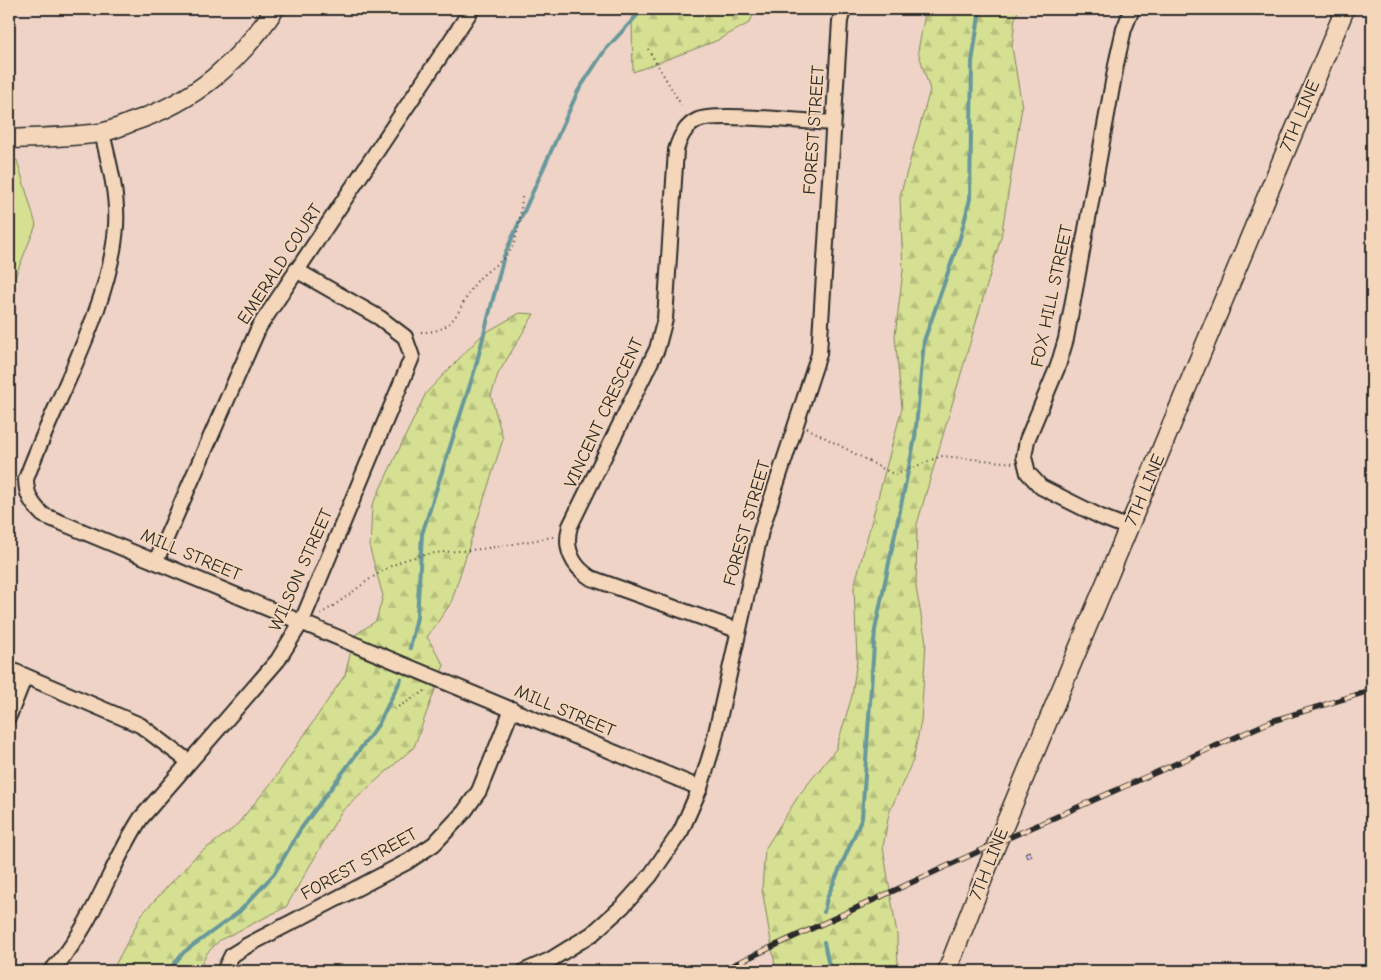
<svg xmlns="http://www.w3.org/2000/svg" width="1381" height="980" font-family="'Comic Neue',sans-serif">
  <style>
    .grass { fill: #d5e092; stroke: #80865e }
    .forest { fill: url(#forest-firs); stroke: #80865e }
    .lines { fill: none; stroke-linecap: round; stroke-linejoin: round }
    .stream { stroke: #67989b; stroke-width: 4 }
    .building { fill: #d6c5f7; stroke: #2b2b2b }
    .minor-casing { stroke: #2b2b2b; stroke-width: 18 }
    .tertiary-casing { stroke: #2b2b2b; stroke-width: 21 }
    .path { stroke: #2b2b2b; stroke-width: 2; stroke-dasharray: 1 4; stroke-linecap: butt }
    .minor { stroke: #f4d6ba; stroke-width: 14 }
    .tertiary { stroke: #f4d6ba; stroke-width: 18 }
    .rail-casing { stroke: #2b2b2b; stroke-width: 5.5 }
    .rail { stroke: #f4d6ba; stroke-width: 4; stroke-dasharray: 11; stroke-linecap: butt }
    .labels { text-anchor: middle; dominant-baseline: central; stroke-width: 4; stroke-linejoin: round; paint-order: stroke }
    .street-label { font-size: 18px; fill: #2b2b2b; stroke: #f4d6ba }
  </style>
  <defs>
    <pattern id="forest-firs" width="22" height="20" patternUnits="userSpaceOnUse" patternTransform="scale(1.25)"><rect width="22" height="20" fill="#d5e092"/><path d="M5 1l3.5 6h-7zM16 11l3.5 6h-7z" fill="#b7c07e"/></pattern>
  </defs>
  <rect width="100%" height="100%" fill="#eed3c6"/>
  <filter id="ink" filterUnits="userSpaceOnUse"><feTurbulence type="fractalNoise" baseFrequency=".02" numOctaves="2"/><feDisplacementMap in="SourceGraphic" scale="10" xChannelSelector="R" yChannelSelector="G"/><feConvolveMatrix kernelMatrix="1 2 1 2 8 2 1 2 1" color-interpolation-filters="sRGB"/></filter>
  <g filter="url(#ink)">
    <polygon class="grass" points="17,160 36,225 9,292 9,163"/>
    <g class="forest">
      <polygon points="638,9 757,9 749,23 716,41 633,72 632,18"/>
      <polygon points="926,9 1019,9 1015,18 1012,47 1022,107 1001,237 917,524 916,588 926,642 921,721 913,760 889,813 883,847 897,935 898,971 776,971 762,889 765,849 799,795 836,749 852,696 857,660 854,587 902,408 895,336 903,271 900,196 930,90 918,51"/>
      <polygon points="520,313 534,314 498,374 491,396 503,439 451,603 427,637 444,665 414,747 341,812 286,907 220,940 207,953 200,968 201,971 112,971 142,914 196,856 235,827 273,781 345,675 355,635 376,621 383,596 370,549 372,506 426,393 483,334"/>
    </g>
    <g class="lines">
      <g class="stream">
        <polyline points="410,648 417,617 422,534 475,369 504,256 578,91 605,50 643,9"/>
        <polyline points="824,912 827,898 862,818 875,630 915,438 924,341 960,238 970,199 972,62 980,9"/>
        <polyline points="824,942 830,971"/>
        <polyline points="168,971 184,952 239,912 274,874 300,830 378,725 401,679"/>
      </g>
    </g>
    <polygon class="building" points="1029,851 1032,856 1027,858 1025,853"/>
    <g class="lines">
      <g class="minor-casing">
        <g id="minor">
          <path d="M 102,133 C 109,163 118,194 116,226 C 111,306 54,402 26,479 C 26,495 32,504 43,515 L 700,788"/>
          <polyline points="1129,528 1101,517 1041,487 1028,473 1024,457 1027,440 1058,366 1066,339 1117,60 1124,29 1132,9"/>
          <polyline points="156,561 259,327 472,9"/>
          <path d="M 737,630 L 591,578 C 572,566 564,548 570,526 L 657,349 L 665,319 L 676,150 C 680,137 685,126 698,120 C 716,112 807,122 833,123"/>
          <polyline points="9,669 140,725 188,761"/>
          <polyline points="9,716 25,676"/>
          <path d="M 51,971 C 92,929 109,867 141,818 L 278,660 L 302,621 L 412,357 L 405,337 L 380,318 L 296,270"/>
          <polyline points="224,971 232,955 248,945 407,862 434,844 464,812 479,791 512,709"/>
          <polyline points="525,971 550,960 592,934 623,906 650,876 681,831 700,788 713,746 761,531 819,354 840,21 843,9"/>
        </g>
      </g>
      <g class="tertiary-casing">
        <g id="tertiary">
          <path d="M 9,139 C 39,138 70,137 100,133 C 111,131 122,126 132,122 C 196,101 238,63 275,9"/>
          <polyline points="947,971 997,843 1345,9"/>
        </g>
      </g>
      <g class="path">
        <polyline points="648,49 683,108"/>
        <path d="M 421,332 C 458,333 458,305 477,281 C 486,270 503,262 511,249 C 519,235 521,213 522,196"/>
        <polyline points="807,428 895,475 941,456 1014,463"/>
        <path d="M 320,614 C 351,597 374,570 408,559 C 432,551 456,552 480,549 C 505,546 529,541 553,537"/>
        <polyline points="394,709 424,692 426,687"/>
      </g>
      <use href="#minor" class="minor"/>
      <use href="#tertiary" class="tertiary"/>
      <g class="rail-casing">
        <polyline id="rail" points="720,971 997,843 1272,721 1372,690"/>
      </g>
      <use href="#rail" class="rail"/>
    </g>
  </g>
  <g class="labels">
    <g class="street-label">
      <text transform="translate(1300 116) rotate(-67)">7TH LINE</text>
      <text transform="translate(814 130) rotate(-86)">FOREST STREET</text>
      <text transform="translate(280 264) rotate(-57)">EMERALD COURT</text>
      <text transform="translate(1052 296) rotate(-78)">FOX HILL STREET</text>
      <text transform="translate(604 413) rotate(-65)">VINCENT CRESCENT</text>
      <text transform="translate(1145 490) rotate(-67)">7TH LINE</text>
      <text transform="translate(747 523) rotate(-74)">FOREST STREET</text>
      <text transform="translate(191 555) rotate(23)">MILL STREET</text>
      <text transform="translate(301 570) rotate(-66)">WILSON STREET</text>
      <text transform="translate(565 711) rotate(23)">MILL STREET</text>
      <text transform="translate(359 864) rotate(-29)">FOREST STREET</text>
      <text transform="translate(989 864) rotate(-68)">7TH LINE</text>
    </g>
  </g>
  <rect width="1381" height="980" fill="none" stroke="#f4d6ba" stroke-width="30"/>
  <rect x="15" y="15" width="1351" height="950" fill="none" stroke="#2b2b2b" stroke-width="2" filter="url(#ink)"/>
</svg>
